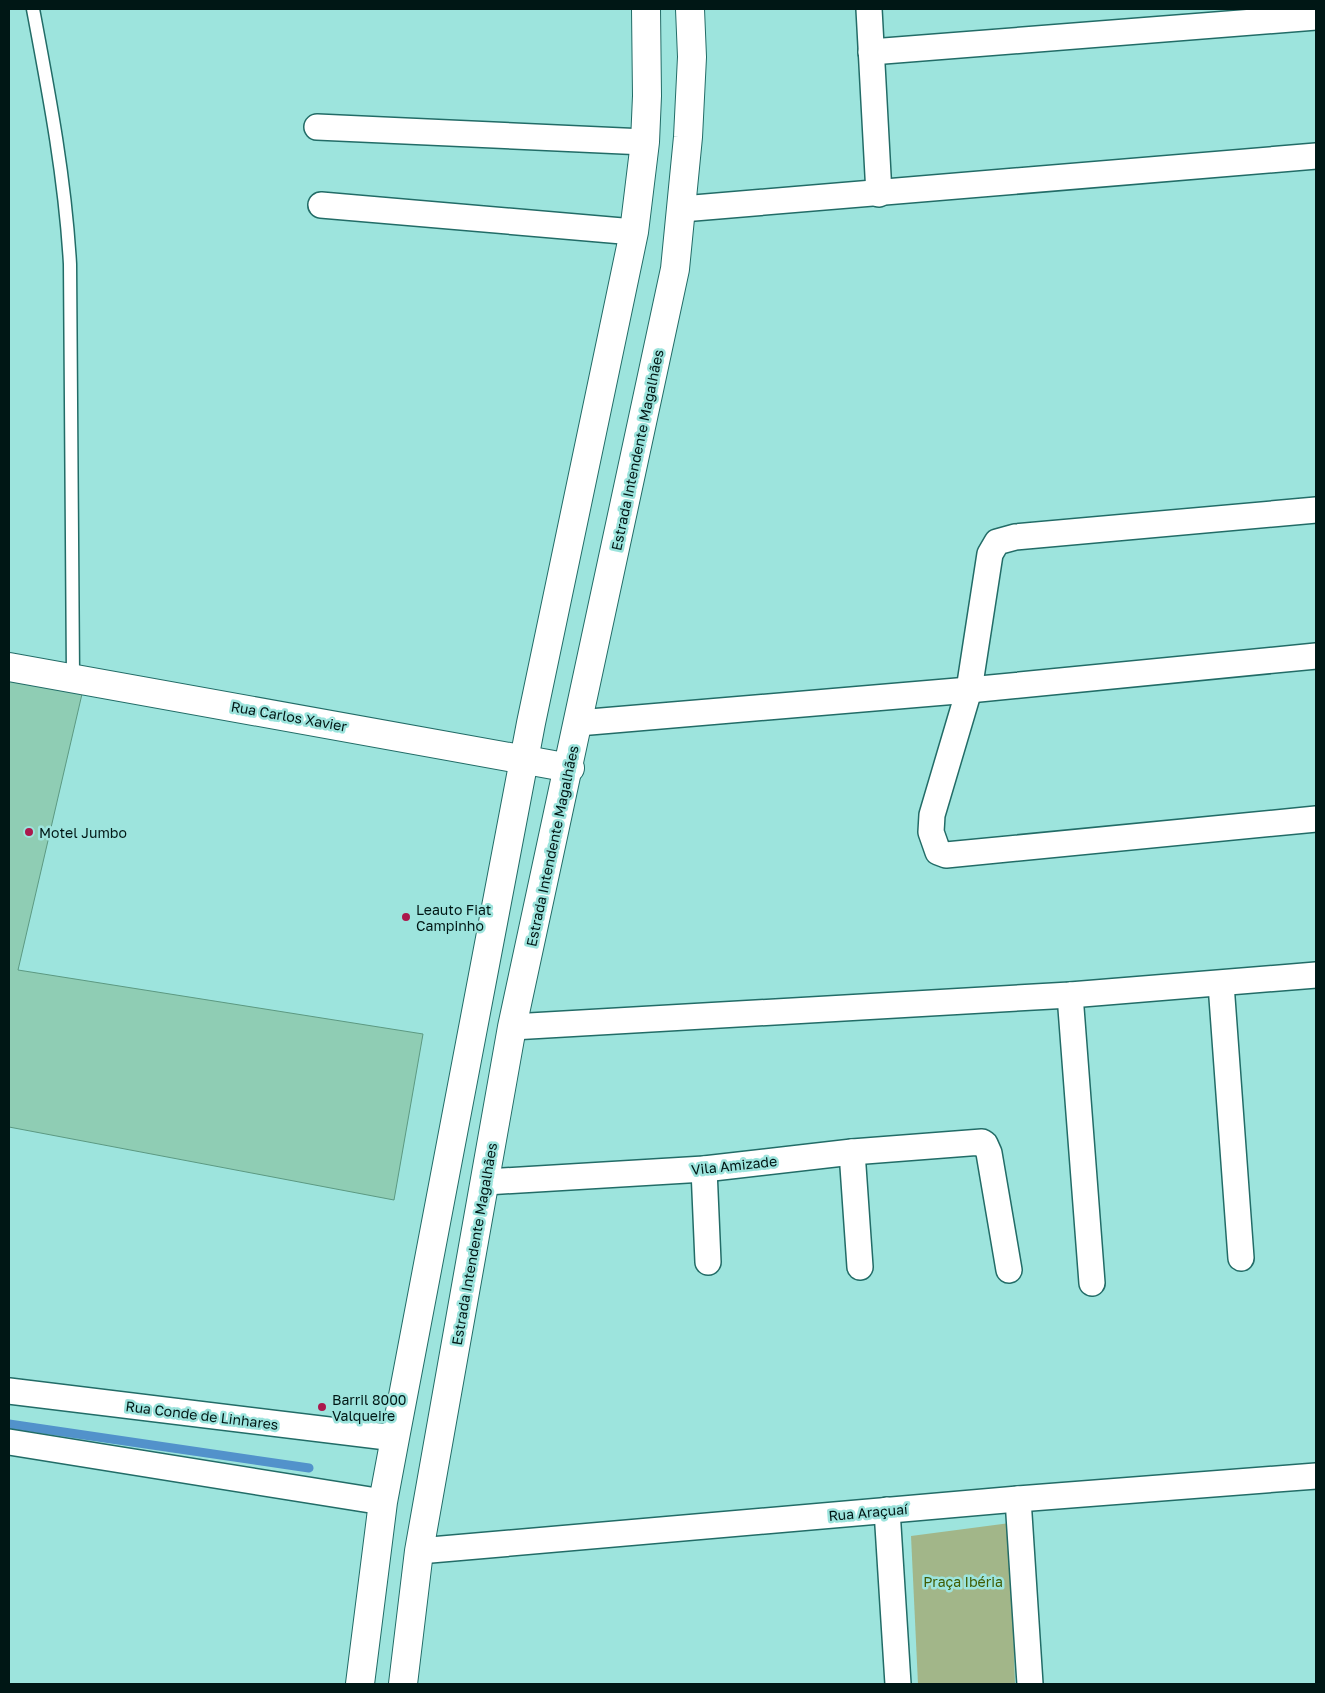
<svg xmlns="http://www.w3.org/2000/svg" width="1325" height="1693" font-family="'Golos Text',sans-serif">
  <style>
    .green { fill: #a2b689 }
    .lines { fill: none; stroke-linecap: round; stroke-linejoin: round }
    .stream { stroke: #5292cb; stroke-width: 9 }
    .building { fill: #8fcdb4; stroke: #5c9982 }
    .service-casing { stroke: #226c67; stroke-width: 15 }
    .minor-casing { stroke: #226c67; stroke-width: 28 }
    .tertiary-casing { stroke: #226c67; stroke-width: 30 }
    .primary-casing { stroke: #226c67; stroke-width: 30 }
    .service { stroke: #fff; stroke-width: 12 }
    .minor { stroke: #fff; stroke-width: 25 }
    .tertiary { stroke: #fff; stroke-width: 28 }
    .primary { stroke: #fff; stroke-width: 28 }
    .poi-dot { fill: #ab184c; stroke: #9de4dd; stroke-width: 2 }
    .labels { text-anchor: middle; dominant-baseline: central; stroke-width: 5; stroke-linejoin: round; paint-order: stroke }
    .street-label { font-size: 14px; fill: #001715; stroke: #9de4dd }
    .poi-label { font-size: 14px; fill: #001715; stroke: #9de4dd; text-anchor: start }
    .park-label { font-size: 14px; fill: #3f5b03; stroke: #9de4dd }
  </style>
  <rect width="100%" height="100%" fill="#9de4dd"/>
  <polygon class="green" points="1010,1523 1015,1684 918,1684 911,1536"/>
  <g class="lines">
    <polyline class="stream" points="9,1424 309,1468"/>
  </g>
  <polygon class="building" points="9,679 82,694 18,970 423,1034 394,1200 9,1127"/>
  <g class="lines">
    <g class="service-casing">
      <path id="service" d="M 33,9 C 49,94 65,177 70,264 L 73,676"/>
    </g>
    <g class="minor-casing">
      <g id="minor">
        <polyline points="869,9 879,194"/>
        <polyline points="871,52 1316,17"/>
        <polyline points="317,127 645,142"/>
        <polyline points="321,205 634,232"/>
        <polyline points="682,209 1316,156"/>
        <polyline points="1316,510 1015,537 997,542 990,554 969,690 932,815 931,832 938,852 946,855 1316,819"/>
        <polyline points="578,723 969,690 1316,656"/>
        <polyline points="1221,984 1241,1258"/>
        <polyline points="1070,995 1092,1283"/>
        <polyline points="512,1027 1070,995 1316,975"/>
        <polyline points="852,1152 860,1267"/>
        <polyline points="704,1169 708,1262"/>
        <polyline points="486,1182 704,1169 852,1152 982,1142 985,1144 989,1153 1009,1270"/>
        <polyline points="9,1391 395,1438"/>
        <polyline points="9,1442 383,1502"/>
        <polyline points="1018,1499 1030,1684"/>
        <polyline points="887,1510 898,1684"/>
        <polyline points="419,1551 1018,1499 1316,1476"/>
      </g>
    </g>
    <g class="tertiary-casing">
      <polyline id="tertiary" points="9,667 570,768"/>
    </g>
    <g class="primary-casing">
      <g id="primary">
        <polyline points="360,1684 383,1502 395,1438 531,723 634,232 645,142 647,96 646,9"/>
        <polyline points="403,1684 419,1551 512,1027 675,269 688,137 692,57 690,9"/>
      </g>
    </g>
    <use href="#service" class="service"/>
    <use href="#minor" class="minor"/>
    <use href="#tertiary" class="tertiary"/>
    <use href="#primary" class="primary"/>
  </g>
  <g class="poi-dot">
    <circle cx="29" cy="832" r="5"/>
    <circle cx="406" cy="917" r="5"/>
    <circle cx="322" cy="1407" r="5"/>
  </g>
  <g class="labels">
    <g class="street-label">
      <text transform="translate(637 450) rotate(-78)">Estrada Intendente Magalhães</text>
      <text transform="translate(289 716) rotate(10)">Rua Carlos Xavier</text>
      <text transform="translate(552 846) rotate(-78)">Estrada Intendente Magalhães</text>
      <text transform="translate(734 1165) rotate(-6)">Vila Amizade</text>
      <text transform="translate(474 1244) rotate(-80)">Estrada Intendente Magalhães</text>
      <text transform="translate(202 1415) rotate(7)">Rua Conde de Linhares</text>
      <text transform="translate(868 1512) rotate(-5)">Rua Araçuaí</text>
    </g>
    <g class="poi-label">
      <text x="39" y="832">Motel Jumbo</text>
      <text x="416" y="909">Leauto Fiat<tspan x="416" dy="16">Campinho</tspan></text>
      <text x="332" y="1399">Barril 8000<tspan x="332" dy="16">Valqueire</tspan></text>
    </g>
    <g class="park-label">
      <text x="963" y="1581">Praça Ibéria</text>
    </g>
  </g>
  <rect width="1325" height="1693" fill="none" stroke="#001715" stroke-width="20"/>
</svg>
